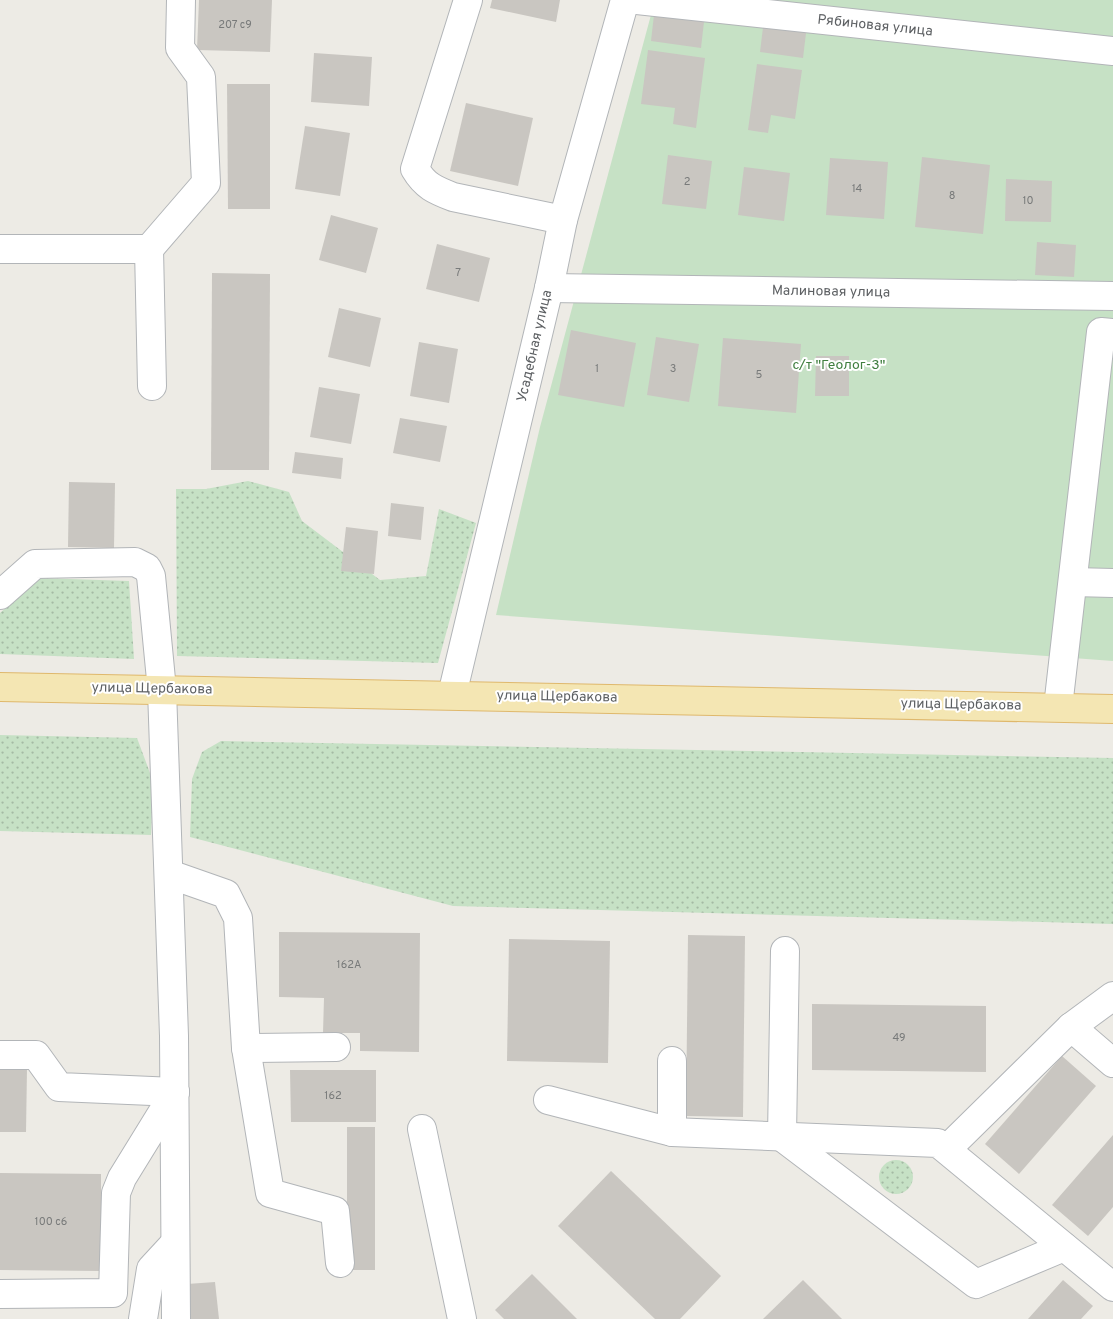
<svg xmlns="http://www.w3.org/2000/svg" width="1113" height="1319" font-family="Overpass,sans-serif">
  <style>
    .grass { fill: url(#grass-dots) }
    .green { fill: #c6e1c5 }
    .building { fill: #c9c6c1 }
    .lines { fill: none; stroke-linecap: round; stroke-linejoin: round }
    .minor-casing { stroke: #b2b5b8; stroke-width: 30 }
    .major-casing { stroke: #dfb86c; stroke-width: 30 }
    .minor { stroke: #fff; stroke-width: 28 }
    .major { stroke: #f4e6b3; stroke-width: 28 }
    .labels { text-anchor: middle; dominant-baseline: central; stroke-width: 4; stroke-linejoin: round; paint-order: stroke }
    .number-label { font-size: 11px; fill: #787a7a }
    .street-label { font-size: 14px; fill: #5d6063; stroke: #fff }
    .park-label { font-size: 14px; fill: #417f40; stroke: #fff }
  </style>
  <defs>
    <pattern id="grass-dots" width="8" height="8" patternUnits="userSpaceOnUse" patternTransform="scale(1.25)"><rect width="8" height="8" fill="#c6e1c5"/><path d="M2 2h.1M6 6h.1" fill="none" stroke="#a4baa4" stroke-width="1.8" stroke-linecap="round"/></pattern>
  </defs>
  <rect width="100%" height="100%" fill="#edebe5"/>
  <g class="grass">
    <polygon points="248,481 289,492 302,521 380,580 426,576 439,509 476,523 438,663 177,656 176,489 206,489"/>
    <polygon points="40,578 129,581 134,659 0,654 0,613"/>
    <polygon points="0,735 137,738 153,781 151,835 0,831"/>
    <polygon points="221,741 1113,758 1113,924 453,906 190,837 192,779 202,752"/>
    <circle cx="896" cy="1177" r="17"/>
  </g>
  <polygon class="green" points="655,0 1113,0 1113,661 496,615 540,427"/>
  <g class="building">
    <polygon points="199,0 272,0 270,52 197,50"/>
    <polygon points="492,0 560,0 556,22 490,8"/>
    <polygon points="655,6 705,13 701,48 651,41"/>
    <polygon points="764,19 807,25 803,58 760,52"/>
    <polygon points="648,50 705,58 696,128 673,124 675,108 641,104"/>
    <polygon points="314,53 372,57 369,106 311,102"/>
    <polygon points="757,64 802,70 795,119 771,115 768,133 748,130"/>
    <polygon points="227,84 270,84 270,209 228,209"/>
    <polygon points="466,103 533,118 518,186 450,171"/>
    <polygon points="305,126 350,133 340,196 295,189"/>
    <polygon points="668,155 712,161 706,209 662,204"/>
    <polygon points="922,157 990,165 983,234 915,227"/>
    <polygon points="830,158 888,162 884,219 826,215"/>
    <polygon points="744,167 790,173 784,221 738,215"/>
    <polygon points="1006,179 1052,181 1051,222 1005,221"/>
    <polygon points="331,215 378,228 366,273 319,260"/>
    <polygon points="1037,242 1076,245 1074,277 1035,275"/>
    <polygon points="437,244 490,258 479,302 426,289"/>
    <polygon points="212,273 270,274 269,470 211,470"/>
    <polygon points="339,308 381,318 370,367 328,357"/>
    <polygon points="571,330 636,343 624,407 558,395"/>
    <polygon points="656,337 699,344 689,402 647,395"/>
    <polygon points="723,338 801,344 796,413 718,406"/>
    <polygon points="419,342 458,349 449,403 410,396"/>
    <polygon points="816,356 849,356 849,396 815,396"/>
    <polygon points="319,387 360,394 351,444 310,437"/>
    <polygon points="400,418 447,426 440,462 393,453"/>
    <polygon points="295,452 343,458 341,479 292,473"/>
    <polygon points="69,482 115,483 114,548 68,547"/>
    <polygon points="391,503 424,507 421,540 388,536"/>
    <polygon points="346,527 378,531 374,574 341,571"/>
    <polygon points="279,932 420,933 419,1052 360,1051 360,1033 323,1033 324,998 279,997"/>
    <polygon points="688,935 745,936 743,1117 686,1116"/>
    <polygon points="509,939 610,941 608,1063 507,1061"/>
    <polygon points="812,1004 986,1006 986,1072 812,1070"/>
    <polygon points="1062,1056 1096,1086 1019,1174 985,1144"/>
    <polygon points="0,1069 27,1069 26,1132 0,1132"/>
    <polygon points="290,1070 376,1070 376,1122 291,1122"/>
    <rect x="347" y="1127" width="28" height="143"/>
    <polygon points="1113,1135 1113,1207 1088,1236 1052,1205"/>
    <polygon points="611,1171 721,1276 680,1319 655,1319 558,1226"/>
    <polygon points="0,1173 101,1174 101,1271 0,1270"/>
    <polygon points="532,1274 577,1319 504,1319 495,1310"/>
    <polygon points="803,1280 842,1319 763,1319"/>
    <polygon points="1063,1280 1093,1306 1081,1319 1028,1319"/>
    <polygon points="215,1282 219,1319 190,1319 187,1284"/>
  </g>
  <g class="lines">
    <g class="minor-casing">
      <g id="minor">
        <path d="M 468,0 L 415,169 C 425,186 435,190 453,197 L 563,220"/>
        <polyline points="637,0 1113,51"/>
        <polyline points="0,249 149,249 152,386"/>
        <polyline points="149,249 206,183 201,77 180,48 181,0"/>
        <polyline points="549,288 1113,296"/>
        <polyline points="1073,582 1113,583"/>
        <polyline points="0,595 35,564 135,562 147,568 151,576 162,690 174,1036 176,1319"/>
        <polyline points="452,695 549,288 563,220 625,0"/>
        <polyline points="1058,707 1101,332 1113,333"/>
        <polyline points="169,874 226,894 238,918 246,1048 270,1193 335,1211 340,1263"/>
        <polyline points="785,951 782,1137 976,1284 1064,1247"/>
        <polyline points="1071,1027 1113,996"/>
        <polyline points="246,1048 336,1047"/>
        <polyline points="0,1055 36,1055 59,1087 175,1092"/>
        <polyline points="548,1100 672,1132 938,1143 1113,1287"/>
        <polyline points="422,1129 462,1319"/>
        <polyline points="672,1132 672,1061"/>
        <polyline points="947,1149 1071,1027 1113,1063"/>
        <polyline points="0,1294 113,1293 116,1193 122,1178 175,1092"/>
        <polyline points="143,1319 151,1269 175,1243"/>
      </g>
    </g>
    <g class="major-casing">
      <polyline id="major" points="0,687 1113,709"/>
    </g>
    <use href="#minor" class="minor"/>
    <use href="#major" class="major"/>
  </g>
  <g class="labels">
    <g class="number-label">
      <text x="235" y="25">207 с9</text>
      <text x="687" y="182">2</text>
      <text x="857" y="189">14</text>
      <text x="952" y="196">8</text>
      <text x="1028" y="201">10</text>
      <text x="458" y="273">7</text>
      <text x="597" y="369">1</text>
      <text x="673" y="369">3</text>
      <text x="759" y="375">5</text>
      <text x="349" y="965">162А</text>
      <text x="899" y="1038">49</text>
      <text x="333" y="1096">162</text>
      <text x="51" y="1222">100 с6</text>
    </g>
    <g class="street-label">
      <text transform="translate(875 26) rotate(6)">Рябиновая улица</text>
      <text transform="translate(831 292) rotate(1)">Малиновая улица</text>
      <text transform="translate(535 346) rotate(-77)">Усадебная улица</text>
      <text transform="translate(152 689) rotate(1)">улица Щербакова</text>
      <text transform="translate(557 697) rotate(1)">улица Щербакова</text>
      <text transform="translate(961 705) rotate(1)">улица Щербакова</text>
    </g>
    <g class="park-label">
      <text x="839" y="365">с/т "Геолог-3"</text>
    </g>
  </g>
</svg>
